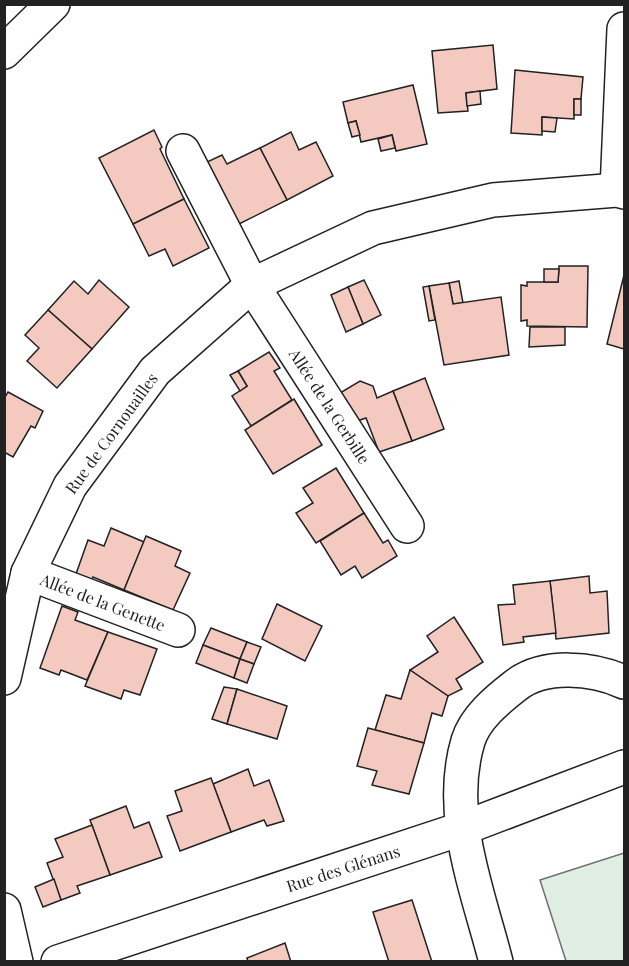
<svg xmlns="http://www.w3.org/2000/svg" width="629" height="966" font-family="'Playfair Display',serif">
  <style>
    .green { fill: #e0efe3; stroke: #6f6f6f; stroke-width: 1.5 }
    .building { fill: #f3c9c0; stroke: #222; stroke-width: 1.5 }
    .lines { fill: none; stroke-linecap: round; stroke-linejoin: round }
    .minor-casing { stroke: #222; stroke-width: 36 }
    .major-casing { stroke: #222; stroke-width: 36 }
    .minor { stroke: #fff; stroke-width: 33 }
    .major { stroke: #fff; stroke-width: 33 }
    .labels { text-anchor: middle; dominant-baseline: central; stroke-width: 4.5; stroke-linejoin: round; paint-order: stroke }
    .street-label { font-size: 16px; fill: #222; stroke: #fff }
  </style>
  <rect width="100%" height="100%" fill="#fff"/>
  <polygon class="green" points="624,853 624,961 566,961 540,880"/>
  <g class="building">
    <polygon points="493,45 497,89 466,93 468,111 438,113 432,51"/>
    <polygon points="515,70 583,77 581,99 574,99 574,119 542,117 542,135 511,133"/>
    <polygon points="413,85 427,144 396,151 392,135 361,142 356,121 348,123 343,102"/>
    <polygon points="480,91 481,104 467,106 466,93"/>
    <rect x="574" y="99" width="7" height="16"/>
    <polygon points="542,117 557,118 555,132 542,131"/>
    <polygon points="356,121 360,135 352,137 348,123"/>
    <polygon points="154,130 162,147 160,149 184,199 133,224 99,158"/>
    <polygon points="291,132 299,150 316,142 333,176 287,200 260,148"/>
    <polygon points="392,135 395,148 381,151 378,139"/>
    <polygon points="260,148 287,200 239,224 207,162 222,155 227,164"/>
    <polygon points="184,199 209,248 173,266 165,249 149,256 133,224"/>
    <polygon points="559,266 588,266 587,327 527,326 527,320 521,321 521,285 527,286 527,282 558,282"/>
    <polygon points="544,269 559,269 558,282 544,282"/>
    <polygon points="624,275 624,349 607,344"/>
    <polygon points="99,280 129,307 92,349 48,310 74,281 88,294"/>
    <polygon points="364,280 381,315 363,324 348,287"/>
    <polygon points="459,281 463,303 453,304 449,283"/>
    <polygon points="449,283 453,304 501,297 509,355 444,365 429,286"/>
    <polygon points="429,286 435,320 429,321 423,287"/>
    <polygon points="348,287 363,324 346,332 331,295"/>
    <polygon points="48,310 92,349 57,388 27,361 39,348 25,335"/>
    <polygon points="530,327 565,327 565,345 529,347"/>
    <polygon points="269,352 280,368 274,371 292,400 251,426 232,396 247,386 238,371"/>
    <polygon points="238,371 247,386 240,391 230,375"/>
    <polygon points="425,378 444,429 412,441 393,391"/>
    <polygon points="360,381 373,386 377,398 393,391 412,441 379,452 366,418 357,421 340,393"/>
    <polygon points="8,392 43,411 35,428 31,426 13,457 4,452 4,399"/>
    <polygon points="294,399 322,445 273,474 245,430"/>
    <polygon points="336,468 364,513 316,543 296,513 313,503 303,488"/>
    <polygon points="364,513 383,543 388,540 397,556 362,578 355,566 341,575 320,541"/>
    <polygon points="111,528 144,542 124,590 93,577 91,582 76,574 88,540 104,546"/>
    <polygon points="146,536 181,551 175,566 190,573 173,610 124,590"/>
    <polygon points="589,576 590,593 607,591 609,633 556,639 550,581"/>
    <polygon points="550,581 556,633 523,637 524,642 503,645 498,605 515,604 513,585"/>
    <polygon points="277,604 322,626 305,661 262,639"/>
    <polygon points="62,606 78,612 75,620 108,632 87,680 61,670 59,675 40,668"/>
    <polygon points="454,617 483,662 456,679 462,689 448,696 410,670 438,652 427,636"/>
    <polygon points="211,628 247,642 240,659 203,645"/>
    <polygon points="108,632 157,649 140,695 124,690 121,699 85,686"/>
    <polygon points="247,642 261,647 254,664 240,659"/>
    <polygon points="203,645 240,659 234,678 196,663"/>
    <polygon points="240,659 254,664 247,683 234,678"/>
    <polygon points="410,670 448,696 442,716 432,713 424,743 375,730 386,695 401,699"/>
    <polygon points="224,687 237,689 227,724 212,719"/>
    <polygon points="237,689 287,706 277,739 227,724"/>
    <polygon points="368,728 424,743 409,794 372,785 377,771 357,766"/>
    <polygon points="248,769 254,786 269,780 284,821 267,826 264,820 231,832 213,784"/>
    <polygon points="211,778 231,832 180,851 167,816 182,811 175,791"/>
    <polygon points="126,806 134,828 149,822 162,857 110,875 90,820"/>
    <polygon points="92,825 110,875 77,886 80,893 61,900 47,863 63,857 55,839"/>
    <polygon points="54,879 61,900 43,907 35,887"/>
    <polygon points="412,900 432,962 389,962 373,912"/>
    <polygon points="285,943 291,962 248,962 247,958"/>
  </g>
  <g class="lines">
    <g class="minor-casing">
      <g id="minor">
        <polyline points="183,151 252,285 407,526"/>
        <polyline points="617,190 624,29"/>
        <polyline points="28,573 178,630"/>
        <polyline points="4,678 28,573 70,486 155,371 252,285 373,228 493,200 617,190 624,192"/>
        <polyline points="4,910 16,962"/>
        <polyline points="58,962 461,829 624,767"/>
        <path d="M 496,962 C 478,891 446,815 468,741 C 475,718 497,700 515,686 C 544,663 593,668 624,682"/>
      </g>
    </g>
    <g class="major-casing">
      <polyline id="major" points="4,52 53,4"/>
    </g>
    <use href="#minor" class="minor"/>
    <use href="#major" class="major"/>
  </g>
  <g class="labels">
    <g class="street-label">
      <text transform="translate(330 406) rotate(57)">Allée de la Gerbille</text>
      <text transform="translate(111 433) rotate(-54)">Rue de Cornouailles</text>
      <text transform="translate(103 602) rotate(21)">Allée de la Genette</text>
      <text transform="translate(343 868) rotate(-18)">Rue des Glénans</text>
    </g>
  </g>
  <rect width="629" height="966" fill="none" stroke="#222222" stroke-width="12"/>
</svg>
